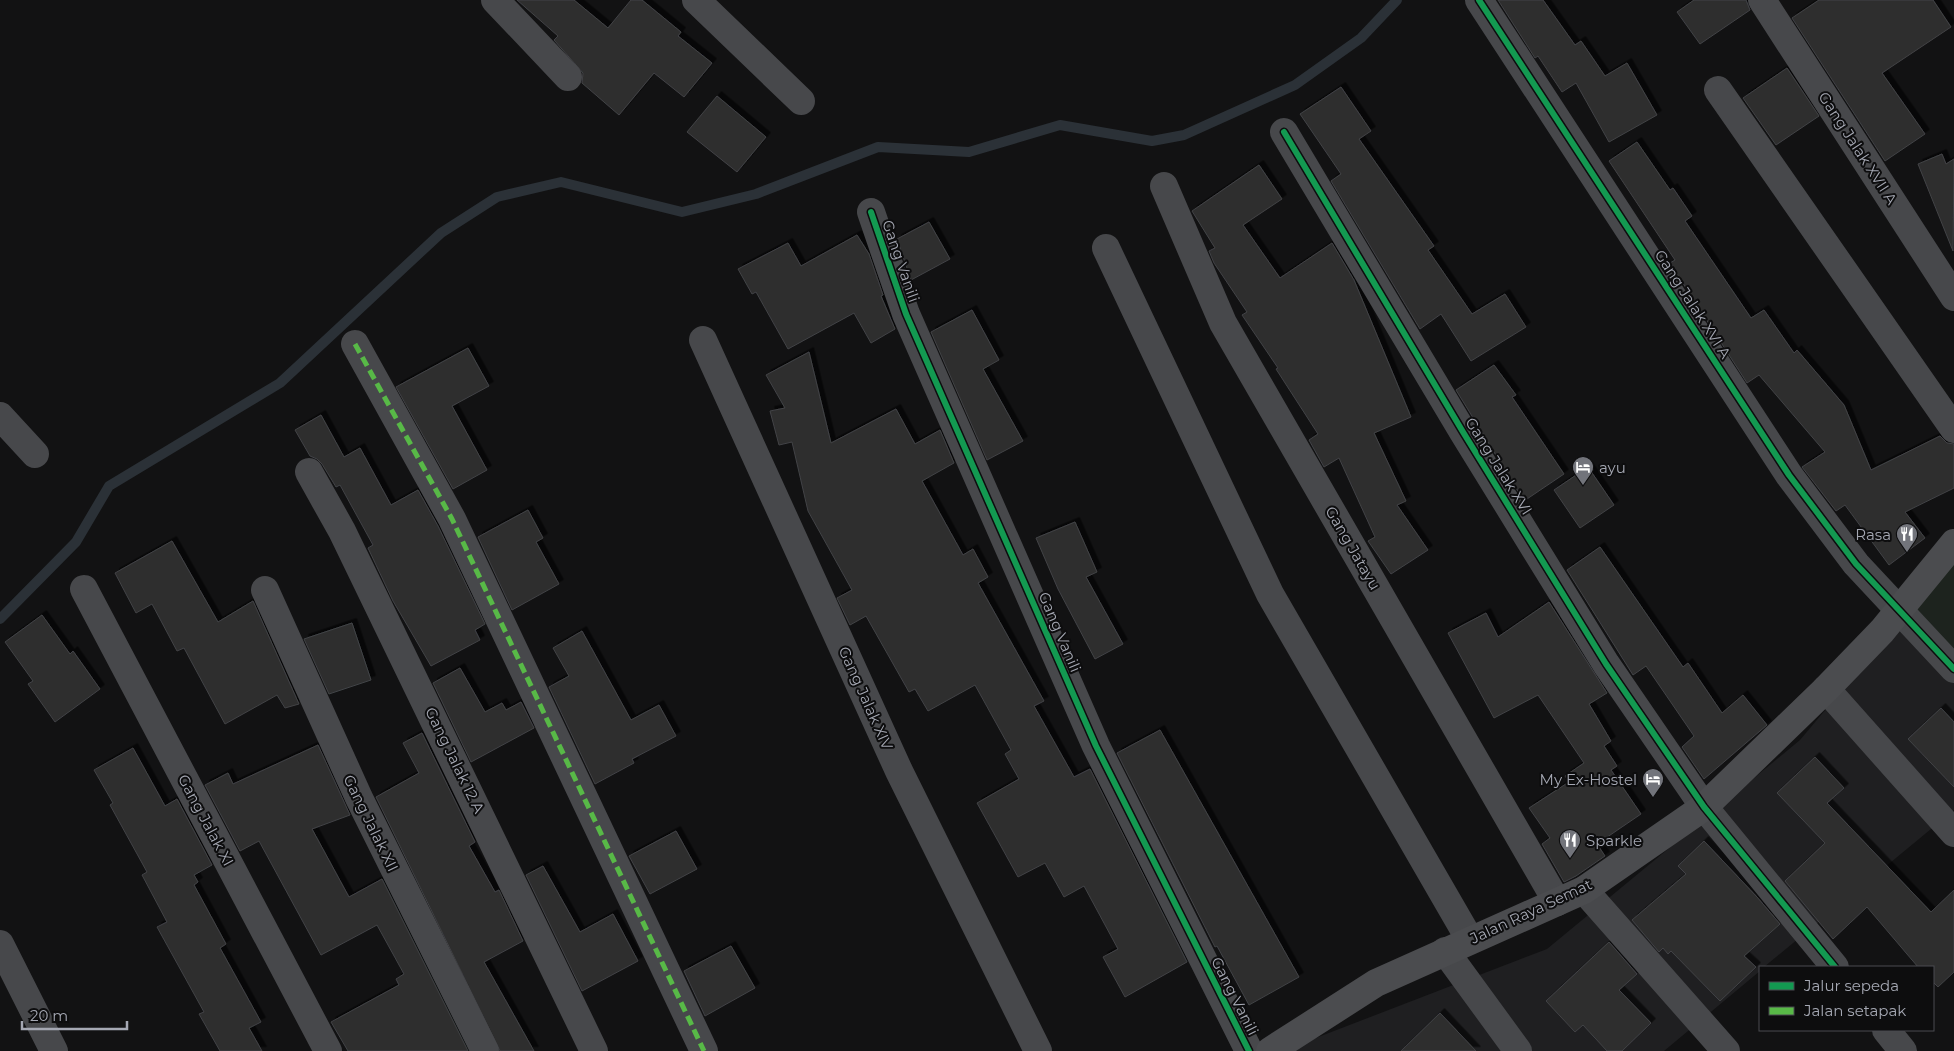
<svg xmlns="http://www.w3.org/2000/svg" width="1954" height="1051" font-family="Montserrat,sans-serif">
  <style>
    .built { fill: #1f1f21 }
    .green { fill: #1d231e }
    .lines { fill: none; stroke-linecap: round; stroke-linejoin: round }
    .stream { stroke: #2b3137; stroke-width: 10 }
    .building { fill: #2d2d2e; stroke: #424346; filter: url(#shadow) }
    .street { stroke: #47484b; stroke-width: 28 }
    .secondary { stroke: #4b4c4f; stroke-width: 28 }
    .quiet { stroke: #58b947; stroke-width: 5; stroke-dasharray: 10 5; stroke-linecap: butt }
    .cycleway-casing { stroke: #0d0d0e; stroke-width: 9 }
    .cycleway { stroke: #139951; stroke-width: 6 }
    .labels { text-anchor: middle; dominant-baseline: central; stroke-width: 4; stroke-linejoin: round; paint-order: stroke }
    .street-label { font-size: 15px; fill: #a5a8b3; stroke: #0d0d0e }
    .poi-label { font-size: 15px; fill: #a5a8b3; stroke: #0d0d0e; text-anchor: start }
  </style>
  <defs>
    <filter id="shadow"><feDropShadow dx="4.5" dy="-4.5" stdDeviation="0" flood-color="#0009"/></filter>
  </defs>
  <rect width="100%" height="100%" fill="#121213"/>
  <polygon class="built" points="1901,620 1954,668 1954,810 1764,967 1760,967 1760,971 1664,1051 1282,1051 1547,949 1800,740"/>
  <polygon class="green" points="1954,546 1954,666 1901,620"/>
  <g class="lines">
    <polyline class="stream" points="0,619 76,542 109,486 280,383 441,233 497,197 561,182 682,212 756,194 878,147 969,152 1060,125 1152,141 1184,135 1295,85 1361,38 1397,0"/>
  </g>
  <g class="building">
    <polygon points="517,0 574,0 608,28 631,0 642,0 681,32 678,36 712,63 684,97 654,73 619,115 582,83 583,73 554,40 558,36"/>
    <polygon points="1498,0 1543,0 1575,45 1581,41 1605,76 1627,63 1657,115 1609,142 1576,83 1562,92 1538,56 1535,58"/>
    <polygon points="1694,0 1746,0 1750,10 1700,44 1677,12"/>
    <polygon points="1819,0 1933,0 1951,27 1882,73 1925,134 1885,161 1792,18"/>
    <polygon points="1787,68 1819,116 1776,145 1743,98"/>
    <polygon points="1341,87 1371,131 1359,139 1434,246 1428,250 1472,314 1505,294 1526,327 1471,361 1441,314 1420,329 1331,181 1341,174 1300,114"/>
    <polygon points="717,96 766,137 737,172 687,132"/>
    <polygon points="1637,142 1670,190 1673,188 1692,216 1685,221 1751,318 1764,310 1794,353 1797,350 1844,405 1871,470 1940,436 1947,443 1954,444 1954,488 1905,512 1925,538 1889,565 1845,505 1836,511 1802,467 1825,452 1759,375 1747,383 1670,263 1675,260 1609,161"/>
    <polygon points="1942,154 1946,164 1954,159 1953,251 1918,164"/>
    <polygon points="1259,165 1282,199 1243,225 1280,278 1332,243 1354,280 1411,417 1374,433 1406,501 1397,505 1428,550 1391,574 1368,541 1375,537 1339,458 1324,467 1309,440 1318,434 1276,369 1278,368 1242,315 1247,312 1214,263 1209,251 1215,248 1192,211"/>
    <polygon points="929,222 950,259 911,280 897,239"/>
    <polygon points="857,235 869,254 883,295 881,296 895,329 871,343 854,313 788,349 756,292 752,294 738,269 788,243 801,266"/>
    <polygon points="972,310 999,360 983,369 1023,441 987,460 931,332"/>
    <polygon points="468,348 489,386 452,406 487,470 453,489 396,387"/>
    <polygon points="809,352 831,443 896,409 915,444 940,430 954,463 922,481 963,555 973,549 988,577 978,583 1044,701 1034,706 1074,777 1090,769 1187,962 1125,997 1103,957 1118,949 1084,886 1064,897 1045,863 1018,877 977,803 1019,779 1005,754 1011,750 975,685 928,711 915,689 909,692 866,616 850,625 837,598 852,590 808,511 792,442 779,445 770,411 785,408 766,375"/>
    <polygon points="1494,365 1516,395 1512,397 1564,474 1524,501 1456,390"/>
    <polygon points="321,415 344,457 360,448 391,505 418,490 438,526 485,624 475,630 480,640 431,666 393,601 368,548 373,545 340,485 336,487 322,464 317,459 310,456 295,430"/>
    <polygon points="1588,467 1614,505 1580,528 1554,490"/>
    <polygon points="528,510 543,538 536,542 559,584 512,610 478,537"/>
    <polygon points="1075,522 1097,572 1086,577 1123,644 1095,659 1058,589 1036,538"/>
    <polygon points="172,541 218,622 253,601 299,704 285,708 277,695 225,724 184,648 177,651 152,604 136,613 115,573"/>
    <polygon points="1600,547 1683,667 1688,663 1722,713 1743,695 1767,725 1704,779 1682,747 1694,736 1646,666 1633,675 1567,570"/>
    <polygon points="1549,602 1607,693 1589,704 1611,741 1604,746 1617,766 1611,770 1641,814 1597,844 1605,856 1576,876 1564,882 1542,844 1550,838 1529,808 1569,782 1565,776 1584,763 1538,695 1494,718 1448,633 1486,613 1498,637"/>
    <polygon points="42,615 70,654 73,651 100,689 55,722 28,684 33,681 5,642"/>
    <polygon points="352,623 371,680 329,694 304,639"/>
    <polygon points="582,631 631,720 659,705 676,736 632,759 634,763 595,784 549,687 569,676 553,648"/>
    <polygon points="460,668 485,712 502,703 506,710 521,702 534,728 471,762 433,683"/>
    <polygon points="1941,708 1954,722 1954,787 1908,739"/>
    <polygon points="1160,730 1299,977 1249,1005 1217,946 1215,947 1117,753"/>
    <polygon points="422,733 475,842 469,846 495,892 499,890 523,941 484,962 534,1051 500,1051 376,797 419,773 403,743"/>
    <polygon points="318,745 350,815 312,829 349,897 382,879 468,1051 348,1051 331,1022 399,985 396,979 404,974 377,925 321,955 259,841 240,851 205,785 228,773 233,784"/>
    <polygon points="133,748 165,806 177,799 212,865 194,875 198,882 194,885 226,944 220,948 261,1022 249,1028 262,1051 220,1051 199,1014 204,1012 157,927 167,922 142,875 147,872 110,805 113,803 94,770"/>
    <polygon points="1815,757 1844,788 1827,803 1931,912 1954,890 1954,972 1938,987 1933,982 1933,967 1918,967 1867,907 1833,939 1785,881 1825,843 1777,793"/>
    <polygon points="676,831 697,869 650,894 629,856"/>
    <polygon points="1704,841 1757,897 1780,924 1744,956 1756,967 1720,1001 1671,951 1668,954 1663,948 1659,952 1632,920 1686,874 1678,866"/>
    <polygon points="543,866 580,932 613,914 638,961 582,991 526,875"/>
    <polygon points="1609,942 1637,974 1619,990 1651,1023 1622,1051 1607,1051 1583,1025 1575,1032 1546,1001"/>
    <polygon points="731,946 755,988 705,1016 684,971"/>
    <polygon points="1440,1013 1476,1051 1401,1051"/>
  </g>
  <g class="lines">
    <g class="street">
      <polyline points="495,0 568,77"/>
      <polyline points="696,0 801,101"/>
      <polyline points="1479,0 1789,475 1856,564 1954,669"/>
      <polyline points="1762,0 1954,297"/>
      <polyline points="1718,90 1954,429"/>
      <polyline points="1284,132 1463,432 1606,664 1704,807 1835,967"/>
      <polyline points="1164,186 1223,323 1557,902"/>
      <polyline points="871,212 906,314 1096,746 1249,1051"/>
      <polyline points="1106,248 1270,594 1470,940"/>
      <polyline points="703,340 899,771 1038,1051"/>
      <polyline points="355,344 452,519 704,1051"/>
      <polyline points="0,416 35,454"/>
      <polyline points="309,472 342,531 594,1051"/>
      <polyline points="84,589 328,1051"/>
      <polyline points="265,590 359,798 485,1051"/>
      <polyline points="1826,689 1954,833"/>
      <polyline points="1584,890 1726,1051"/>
      <polyline points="0,944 54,1051"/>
      <polyline points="1445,951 1518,1051"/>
      <polyline points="1886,1030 1903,1051"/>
    </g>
    <polyline class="secondary" points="1270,1051 1376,983 1584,890 1704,807 1826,689 1882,631 1954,543"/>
    <polyline class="quiet" points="355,344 452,519 704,1051"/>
    <g class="cycleway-casing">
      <g id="cycleway">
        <polyline points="1479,0 1789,475 1856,564 1954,669"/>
        <polyline points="1284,132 1463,432 1606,664 1704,807 1835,967"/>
        <polyline points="871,212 906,314 1096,746 1249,1051"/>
      </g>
    </g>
    <use href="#cycleway" class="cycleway"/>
  </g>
  <defs>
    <g id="hotel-pin" transform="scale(1.125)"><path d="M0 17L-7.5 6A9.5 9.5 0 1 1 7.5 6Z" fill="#72747b" stroke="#0d0d0e"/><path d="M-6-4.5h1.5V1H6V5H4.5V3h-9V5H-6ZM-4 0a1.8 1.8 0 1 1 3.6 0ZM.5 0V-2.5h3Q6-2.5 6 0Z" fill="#fff"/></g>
    <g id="restaurant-pin" transform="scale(1.125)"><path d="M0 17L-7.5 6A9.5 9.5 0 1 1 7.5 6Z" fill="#72747b" stroke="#0d0d0e"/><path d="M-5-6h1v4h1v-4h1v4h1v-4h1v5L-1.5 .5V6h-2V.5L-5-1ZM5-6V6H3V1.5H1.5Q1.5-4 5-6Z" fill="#fff"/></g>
  </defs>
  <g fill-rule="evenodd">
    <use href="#hotel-pin" x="1583" y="467"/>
    <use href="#restaurant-pin" x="1907" y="534"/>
    <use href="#hotel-pin" x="1653" y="779"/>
    <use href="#restaurant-pin" x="1570" y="840"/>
  </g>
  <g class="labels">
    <g class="street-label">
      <text transform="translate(1858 148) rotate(57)">Gang Jalak XVII A</text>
      <text transform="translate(901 261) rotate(71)">Gang Vanili</text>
      <text transform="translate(1693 304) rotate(57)">Gang Jalak XVI A</text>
      <text transform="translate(1499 466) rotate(58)">Gang Jalak XVI</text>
      <text transform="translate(1353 548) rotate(60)">Gang Jatayu</text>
      <text transform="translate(1060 632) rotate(67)">Gang Vanili</text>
      <text transform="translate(866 698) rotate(66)">Gang Jalak XIV</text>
      <text transform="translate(455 760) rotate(64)">Gang Jalak 12 A</text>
      <text transform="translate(206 820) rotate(62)">Gang Jalak XI</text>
      <text transform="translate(371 823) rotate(64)">Gang Jalak XII</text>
      <text transform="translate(1531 911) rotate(-25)">Jalan Raya Semat</text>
      <text transform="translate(1235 996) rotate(63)">Gang Vanili</text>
    </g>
    <g class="poi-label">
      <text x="1599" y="467">ayu</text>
      <text x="1891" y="534" text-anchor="end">Rasa</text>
      <text x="1637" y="779" text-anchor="end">My Ex-Hostel</text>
      <text x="1586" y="840">Sparkle</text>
    </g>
  </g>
  <rect x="1759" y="966" width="175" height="65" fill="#0d0d0e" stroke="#4a4b50"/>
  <rect x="1769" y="982" width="25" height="8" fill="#139951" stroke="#4a4b50"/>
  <text x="1804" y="991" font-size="15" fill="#a5a8b3">Jalur sepeda</text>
  <rect x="1769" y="1007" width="25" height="8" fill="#58b947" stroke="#4a4b50"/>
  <text x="1804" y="1016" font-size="15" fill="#a5a8b3">Jalan setapak</text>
  <path d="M22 1021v8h105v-8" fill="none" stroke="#a5a8b3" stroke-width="2.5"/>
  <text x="30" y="1021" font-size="15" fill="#a5a8b3" stroke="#0d0d0e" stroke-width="4" paint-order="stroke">20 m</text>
</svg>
